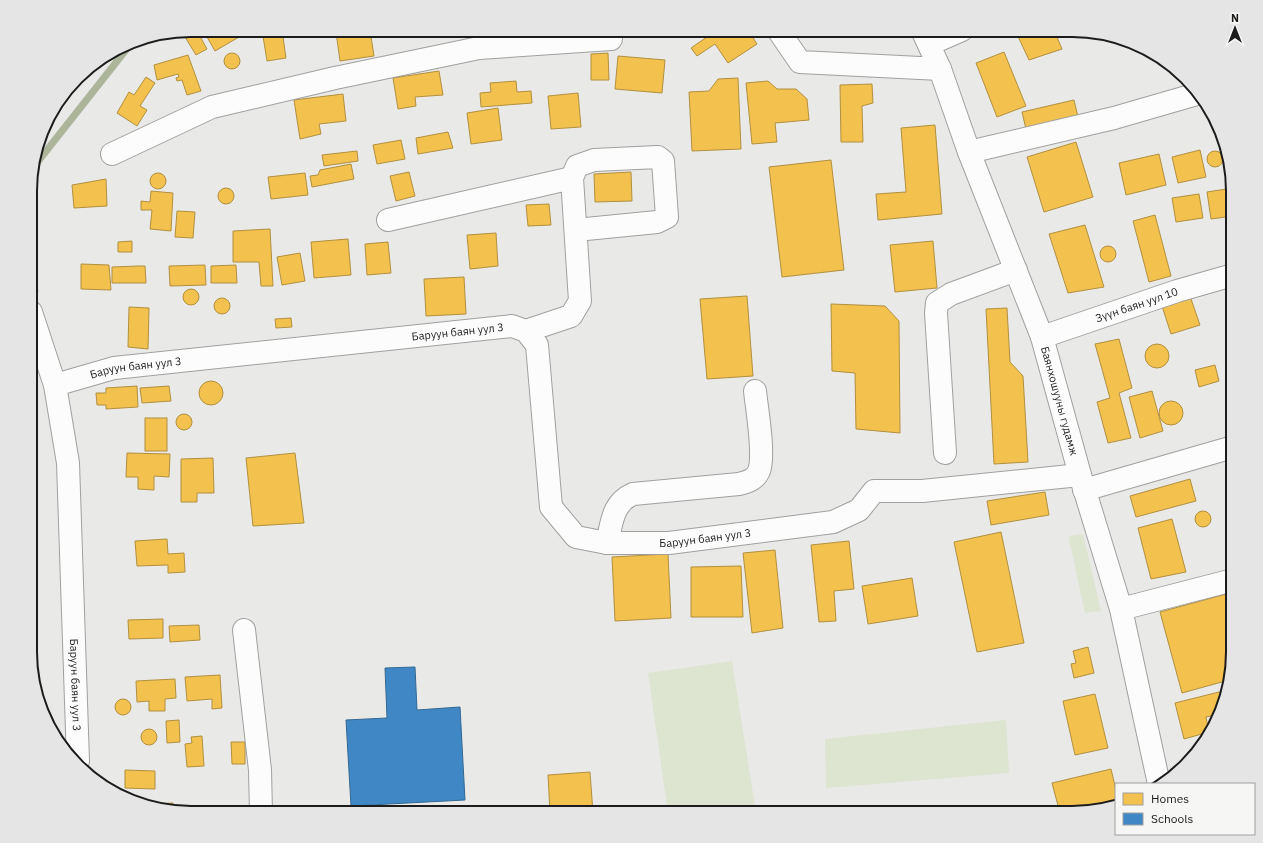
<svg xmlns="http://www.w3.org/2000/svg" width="1263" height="843" font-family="'IBM Plex Sans',sans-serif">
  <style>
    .green { fill: #dde4d0 }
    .homes { fill: #f2c14e; stroke: #b2903f }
    .schools { fill: #3f88c5; stroke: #346892 }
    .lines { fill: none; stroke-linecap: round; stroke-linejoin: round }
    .stream { stroke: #acb499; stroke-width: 7 }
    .minor-casing { stroke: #a0a09f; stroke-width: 24 }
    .path { stroke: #c7c7c6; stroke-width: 2.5; stroke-dasharray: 2 2; stroke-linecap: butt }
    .minor { stroke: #fcfcfc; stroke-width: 22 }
    .labels { text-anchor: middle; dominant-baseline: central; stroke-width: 4; stroke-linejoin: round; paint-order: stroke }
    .street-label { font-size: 11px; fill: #1b1c1b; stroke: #f6f7f5 }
    .rim { fill: none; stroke: #1b1c1b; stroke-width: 2 }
  </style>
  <rect width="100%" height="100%" fill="#e9e9e8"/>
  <g class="green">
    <polygon points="1083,534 1101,611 1085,613 1069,539 1070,536"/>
    <polygon points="732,661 756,813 668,813 648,673"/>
    <polygon points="1006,720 1009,773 826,788 825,739"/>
  </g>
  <g class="homes">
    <polygon points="203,30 251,30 215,51"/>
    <polygon points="262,30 282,30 286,58 267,61"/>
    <polygon points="351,30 370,30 374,56 340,61 336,32"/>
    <polygon points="717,30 748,30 757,44 728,63 715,44 697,56 691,48"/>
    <polygon points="1015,30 1054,30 1062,49 1029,60"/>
    <polygon points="197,31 207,49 196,55 185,37"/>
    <polygon points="1004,52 1026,106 997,117 976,63"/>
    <circle cx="232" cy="61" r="8"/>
    <polygon points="608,53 609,80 591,80 591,54"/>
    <polygon points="188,55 201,91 187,95 182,80 177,81 176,78 179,77 178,74 157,80 154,65"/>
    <polygon points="618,56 665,60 662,93 615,89"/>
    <polygon points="439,71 443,95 415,97 416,106 398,109 393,78"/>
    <polygon points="146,77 155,83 140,106 147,110 137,126 117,113 129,92 134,95"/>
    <polygon points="738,78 741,149 692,151 689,92 709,91 718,79"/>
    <polygon points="516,81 517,92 531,91 532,103 481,107 480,93 491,92 490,83"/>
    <polygon points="768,81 777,89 796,89 807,99 809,120 775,123 777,142 752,144 746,83"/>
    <polygon points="872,84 873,103 862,106 863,142 841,142 840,85"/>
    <polygon points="578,93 581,127 551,129 548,96"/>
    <polygon points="343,94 346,121 319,124 321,134 300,139 294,100"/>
    <polygon points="1074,100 1078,117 1026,129 1022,112"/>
    <polygon points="498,108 502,140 471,144 467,113"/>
    <polygon points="935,125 942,214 878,220 876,194 906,192 901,128"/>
    <polygon points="448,132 453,148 418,154 416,138"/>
    <polygon points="401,140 405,159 377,164 373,145"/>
    <polygon points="1076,142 1093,197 1044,212 1027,157"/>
    <polygon points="1200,150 1206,177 1178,183 1172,157"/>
    <circle cx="1215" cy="159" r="8"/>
    <polygon points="357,151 358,161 324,166 322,155"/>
    <polygon points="1159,154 1166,185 1126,195 1119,163"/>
    <polygon points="831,160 844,270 782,277 769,167"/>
    <polygon points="351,164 354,179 312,187 310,176 318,175 320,170"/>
    <polygon points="409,172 415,196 396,201 390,176"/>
    <polygon points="631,172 632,201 595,202 594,174"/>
    <circle cx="158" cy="181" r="8"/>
    <polygon points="305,173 308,195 271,199 268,177"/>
    <polygon points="106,179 107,206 74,208 72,185"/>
    <circle cx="226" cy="196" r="8"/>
    <polygon points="1233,188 1233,216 1211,219 1207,192"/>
    <polygon points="151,191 173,193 171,231 150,229 152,210 141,210 141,201 150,202"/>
    <polygon points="1199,194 1203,218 1176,222 1172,198"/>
    <polygon points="549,204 551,225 528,226 526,205"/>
    <polygon points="177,211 195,212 193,238 175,237"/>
    <polygon points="1155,215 1171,276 1149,282 1133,221"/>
    <polygon points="1085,225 1104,287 1068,293 1049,234"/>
    <polygon points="270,229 273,286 261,286 259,262 233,262 233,231"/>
    <polygon points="496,233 498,266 470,269 467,235"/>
    <polygon points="348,239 351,275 314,278 311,242"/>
    <polygon points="132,241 132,252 118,252 118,242"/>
    <polygon points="933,241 937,288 895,292 890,245"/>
    <polygon points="388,242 391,273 367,275 365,244"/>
    <circle cx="1108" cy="254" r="8"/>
    <polygon points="300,253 305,281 282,285 277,257"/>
    <polygon points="81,264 109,265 111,290 81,289"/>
    <polygon points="205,265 206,285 170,286 169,266"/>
    <polygon points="236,265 237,283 211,283 211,266"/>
    <polygon points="138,266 145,266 146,283 112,283 112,267"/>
    <polygon points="464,277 466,314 426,316 424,279"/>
    <circle cx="191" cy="297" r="8"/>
    <polygon points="747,296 753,376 707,379 700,299"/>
    <polygon points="1190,296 1200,325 1171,334 1162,306"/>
    <circle cx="222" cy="306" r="8"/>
    <polygon points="831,304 885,306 899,321 900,433 856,429 855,373 832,371"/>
    <polygon points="129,307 149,308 148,349 128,347"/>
    <polygon points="1007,308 1010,362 1023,376 1028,462 994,464 986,309"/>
    <polygon points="291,318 292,327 276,328 275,319"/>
    <polygon points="1119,339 1132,388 1119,393 1131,438 1108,443 1097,402 1110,398 1095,344"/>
    <circle cx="1157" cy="356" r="12"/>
    <polygon points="1215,365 1219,381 1199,387 1195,370"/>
    <circle cx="211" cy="393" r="12"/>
    <polygon points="137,386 138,407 106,409 106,405 97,405 96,393 106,393 106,388"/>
    <polygon points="169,386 171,401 142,403 140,388"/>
    <polygon points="1152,391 1163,431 1140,438 1129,397"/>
    <circle cx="1171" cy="413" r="12"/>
    <circle cx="184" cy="422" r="8"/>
    <rect x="145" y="418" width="22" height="33"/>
    <polygon points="127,453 170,454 169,477 154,476 154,490 138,489 138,477 126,477"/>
    <polygon points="295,453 304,523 253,526 246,458"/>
    <polygon points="213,458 214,493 197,493 197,502 181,502 181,459"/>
    <polygon points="1190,479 1196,501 1136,517 1130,496"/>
    <polygon points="1045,492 1049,515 991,525 987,501"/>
    <circle cx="1203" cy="519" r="8"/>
    <polygon points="1172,519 1186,572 1151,579 1138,528"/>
    <polygon points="1001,532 1024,643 977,652 954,542"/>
    <polygon points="167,539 168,554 184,553 185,572 168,573 168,565 137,566 135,541"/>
    <polygon points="849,541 854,589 834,591 836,621 819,622 811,545"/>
    <polygon points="775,550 783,628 752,633 743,553"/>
    <polygon points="668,554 671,618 615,621 612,557"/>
    <polygon points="741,566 743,617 691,617 691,567"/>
    <polygon points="912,578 918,616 868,624 862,586"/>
    <polygon points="1230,593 1233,603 1233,662 1229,680 1182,693 1160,612"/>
    <polygon points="163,619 163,638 129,639 128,620"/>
    <polygon points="199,625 200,640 170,642 169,626"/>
    <polygon points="1088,647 1094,673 1074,678 1071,664 1076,663 1073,651"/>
    <polygon points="220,675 222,708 212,709 212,699 187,701 185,677"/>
    <polygon points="175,679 176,698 165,699 165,711 149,711 149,701 137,702 136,681"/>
    <polygon points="1227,690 1225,704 1220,714 1206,717 1209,732 1184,739 1175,703"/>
    <polygon points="1095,694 1108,748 1075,755 1063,701"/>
    <circle cx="123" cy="707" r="8"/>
    <polygon points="179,720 180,742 167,743 166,721"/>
    <circle cx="149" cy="737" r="8"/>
    <polygon points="202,736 204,766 187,767 185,744 192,743 191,737"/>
    <polygon points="231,742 245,742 245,764 232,764"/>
    <polygon points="1111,769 1116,790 1116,803 1082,813 1060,813 1052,783"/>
    <polygon points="125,770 155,771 155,789 125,788"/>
    <polygon points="590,772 593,813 550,813 548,775"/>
    <polygon points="173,803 173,810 152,807 152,804"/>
  </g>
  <polygon class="schools" points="415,667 417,710 460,707 465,800 351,806 346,720 387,718 385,668"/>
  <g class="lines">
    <polyline class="stream" points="32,169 133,41"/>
    <g class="minor-casing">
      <g id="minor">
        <polyline points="778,30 800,62 940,69"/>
        <path id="s1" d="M 922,30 L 940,69 L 969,152 L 1042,337 L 1080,475 L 1121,609 L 1159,784"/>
        <polyline points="930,44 962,30"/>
        <polyline points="969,152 1114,118 1197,94"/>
        <polyline points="112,154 212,107 335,78 479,48 611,39"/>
        <polyline points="388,220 572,178"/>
        <path id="s2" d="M 31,312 L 55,385 L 68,463 L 78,761"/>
        <polyline points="526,331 571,316 580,301 572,178 577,166 594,160 658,157 663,161 667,217 657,222 576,230"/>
        <path id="s3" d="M 1042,337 L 1177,291 L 1233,275"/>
        <path id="s4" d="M 55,385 L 114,368 L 512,326 L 526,331 L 537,345 L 551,507 L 576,537 L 607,543 L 669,543 L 833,522 L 859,510 L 874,491 L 922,491 L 1080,475"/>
        <polyline points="945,453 936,313 937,303 951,294 1016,270"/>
        <polyline points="1084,490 1233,447"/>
        <path d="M 607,543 C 612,523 612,503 633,494 L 739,484 C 747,482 755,480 759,471 C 765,455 757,410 755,391"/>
        <polyline points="1121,609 1233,580"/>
        <polyline points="244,630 260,770 261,813"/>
      </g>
    </g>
    <polyline class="path" points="31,271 38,292"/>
    <use href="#minor" class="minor"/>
  </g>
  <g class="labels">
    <g class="street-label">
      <text stroke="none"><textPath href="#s3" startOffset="100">Зүүн баян уул 10</textPath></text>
      <text stroke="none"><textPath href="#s4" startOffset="407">Баруун баян уул 3</textPath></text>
      <text stroke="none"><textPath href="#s4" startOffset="83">Баруун баян уул 3</textPath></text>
      <text stroke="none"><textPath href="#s1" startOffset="396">Баянхошууны гудамж</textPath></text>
      <text stroke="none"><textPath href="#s4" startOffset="826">Баруун баян уул 3</textPath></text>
      <text stroke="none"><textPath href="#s2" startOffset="378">Баруун баян уул 3</textPath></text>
    </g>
  </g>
  <path d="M0 0H1263V843H0ZM191 37H1072A154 154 0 0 1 1226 191V652A154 154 0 0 1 1072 806H191A154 154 0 0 1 37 652V191A154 154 0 0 1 191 37Z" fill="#e4e5e4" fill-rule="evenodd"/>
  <path class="rim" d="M191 37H1072A154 154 0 0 1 1226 191V652A154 154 0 0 1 1072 806H191A154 154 0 0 1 37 652V191A154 154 0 0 1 191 37Z"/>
  <rect x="1115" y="783" width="140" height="52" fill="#f6f7f5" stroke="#9e9f9e"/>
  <rect x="1123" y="793" width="20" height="12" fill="#f2c14e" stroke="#9e9f9e"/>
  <text x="1151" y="803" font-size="12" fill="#1b1c1b">Homes</text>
  <rect x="1123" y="813" width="20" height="12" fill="#3f88c5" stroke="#9e9f9e"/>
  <text x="1151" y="823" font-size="12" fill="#1b1c1b">Schools</text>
  <g transform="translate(1235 28)" stroke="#f6f7f5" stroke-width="3" paint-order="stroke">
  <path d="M0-3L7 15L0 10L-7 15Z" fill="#1b1c1b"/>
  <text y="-6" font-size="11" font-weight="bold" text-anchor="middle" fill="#1b1c1b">N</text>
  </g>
</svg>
